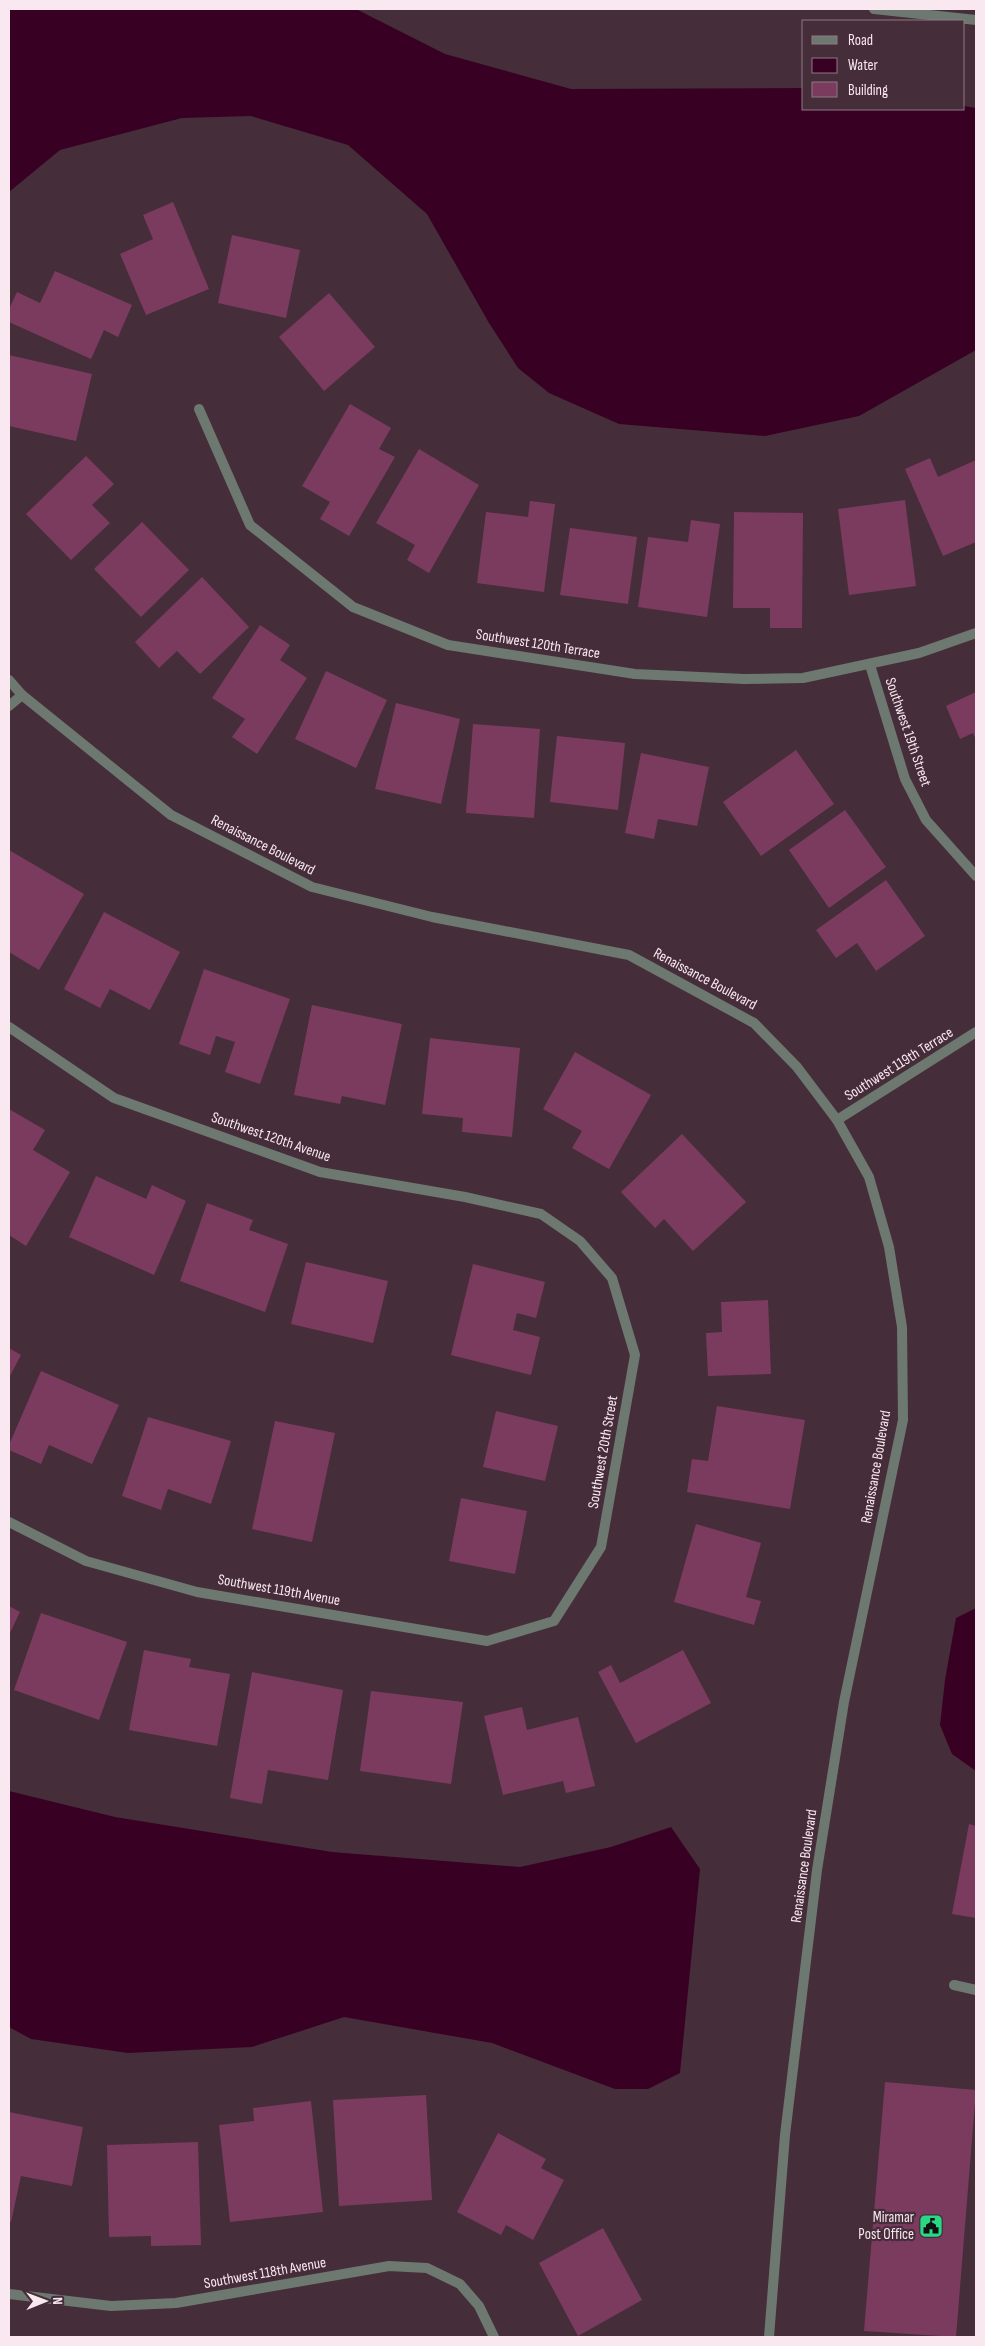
<svg xmlns="http://www.w3.org/2000/svg" width="985" height="2346" font-family="'Sofia Sans Condensed',sans-serif">
  <style>
    .water { fill: #380023 }
    .building { fill: #7b3b5f }
    .lines { fill: none; stroke-linecap: round; stroke-linejoin: round }
    .street { stroke: #6c7870; stroke-width: 10 }
    .labels { text-anchor: middle; dominant-baseline: central; stroke-width: 4.5; stroke-linejoin: round; paint-order: stroke }
    .street-label { font-size: 15px; fill: #f9e8f0; stroke: #462d3a }
    .poi-label { font-size: 15px; fill: #f9e8f0; stroke: #462d3a; text-anchor: end }
  </style>
  <rect width="100%" height="100%" fill="#462d3a"/>
  <g class="water">
    <polygon points="9,9 356,9 445,54 571,89 804,88 804,109 964,109 964,106 976,108 976,350 859,416 765,436 619,424 549,393 518,368 489,323 427,214 348,145 251,116 182,118 60,150 9,192"/>
    <polygon points="976,1608 976,1771 952,1754 940,1725 945,1680 956,1618"/>
    <polygon points="9,1791 115,1817 332,1852 520,1867 611,1847 671,1827 700,1869 680,2073 648,2089 615,2089 492,2043 344,2017 252,2047 128,2053 31,2039 9,2027"/>
  </g>
  <g class="building">
    <polygon points="173,202 209,289 146,315 120,254 153,239 143,215"/>
    <polygon points="232,235 300,250 286,318 218,303"/>
    <polygon points="55,271 132,305 118,337 104,330 91,359 9,322 9,309 17,292 40,303"/>
    <polygon points="329,293 375,347 324,391 279,337"/>
    <polygon points="9,355 92,374 76,441 9,426"/>
    <polygon points="350,404 391,428 379,449 395,457 349,536 320,519 330,502 302,486"/>
    <polygon points="419,449 479,485 429,573 407,560 415,545 376,523"/>
    <polygon points="86,456 114,484 92,505 110,523 71,560 26,514"/>
    <polygon points="930,458 938,477 976,460 976,542 943,556 905,469"/>
    <polygon points="905,500 916,586 849,595 838,509"/>
    <polygon points="530,501 555,504 544,592 477,583 486,512 528,517"/>
    <polygon points="734,512 803,513 802,628 770,628 770,608 733,608"/>
    <polygon points="691,520 720,524 707,617 638,607 648,537 688,542"/>
    <polygon points="142,522 189,570 141,617 94,569"/>
    <polygon points="570,528 637,537 628,604 560,595"/>
    <polygon points="202,577 249,627 200,674 177,651 159,668 135,642"/>
    <polygon points="260,625 290,645 280,660 307,678 257,754 232,737 245,719 212,698"/>
    <polygon points="326,671 387,700 356,768 295,739"/>
    <polygon points="976,692 976,740 973,733 960,739 946,706"/>
    <polygon points="396,703 460,719 441,804 375,789"/>
    <polygon points="473,724 540,729 534,818 466,813"/>
    <polygon points="557,736 625,743 618,810 550,802"/>
    <polygon points="796,750 834,804 761,856 723,802"/>
    <polygon points="641,753 709,767 697,826 658,819 654,839 625,833"/>
    <polygon points="845,810 886,867 829,908 789,850"/>
    <polygon points="9,850 84,894 39,970 9,952"/>
    <polygon points="886,880 925,936 876,971 857,943 836,958 816,930"/>
    <polygon points="104,912 180,952 150,1010 110,989 100,1008 64,989"/>
    <polygon points="204,969 290,999 260,1084 225,1072 235,1042 216,1036 210,1055 179,1044"/>
    <polygon points="312,1005 402,1024 385,1105 342,1096 340,1104 294,1095"/>
    <polygon points="430,1038 520,1048 512,1137 462,1132 463,1118 422,1114"/>
    <polygon points="575,1052 651,1095 609,1169 572,1148 582,1131 543,1109"/>
    <polygon points="9,1109 45,1130 33,1150 70,1172 26,1246 9,1235"/>
    <polygon points="682,1134 746,1202 693,1251 664,1219 655,1228 621,1192"/>
    <polygon points="96,1176 146,1199 152,1185 186,1201 154,1275 69,1237"/>
    <polygon points="207,1203 253,1220 249,1230 288,1244 265,1312 180,1281"/>
    <polygon points="306,1262 388,1281 373,1343 291,1324"/>
    <polygon points="473,1264 545,1282 536,1318 517,1313 513,1330 540,1337 531,1375 451,1355"/>
    <polygon points="768,1300 771,1374 708,1376 706,1333 722,1332 721,1302"/>
    <polygon points="9,1348 21,1355 9,1378"/>
    <polygon points="41,1371 119,1405 92,1464 49,1445 41,1464 9,1450 9,1445"/>
    <polygon points="717,1406 805,1420 790,1509 687,1492 692,1459 708,1461"/>
    <polygon points="496,1411 558,1426 545,1481 483,1467"/>
    <polygon points="148,1417 231,1441 211,1504 168,1489 161,1510 122,1496"/>
    <polygon points="275,1421 335,1433 312,1542 252,1529"/>
    <polygon points="461,1498 527,1511 515,1574 449,1561"/>
    <polygon points="696,1524 761,1543 746,1597 761,1601 754,1625 674,1602"/>
    <polygon points="9,1606 20,1612 9,1635"/>
    <polygon points="41,1613 127,1642 99,1720 14,1690"/>
    <polygon points="144,1650 191,1659 189,1667 230,1674 217,1746 129,1730"/>
    <polygon points="683,1650 711,1703 636,1743 598,1672 611,1665 620,1683"/>
    <polygon points="252,1672 343,1690 328,1780 268,1770 262,1804 230,1798"/>
    <polygon points="371,1691 463,1702 451,1784 360,1771"/>
    <polygon points="522,1707 527,1730 578,1717 595,1786 566,1793 563,1781 503,1795 484,1716"/>
    <polygon points="969,1824 976,1826 976,1918 952,1914"/>
    <polygon points="885,2082 976,2090 956,2337 864,2331"/>
    <polygon points="426,2095 432,2200 339,2206 333,2100"/>
    <polygon points="311,2101 323,2212 230,2222 219,2125 254,2121 253,2108"/>
    <polygon points="9,2112 83,2127 72,2186 21,2176 11,2222 9,2221"/>
    <polygon points="498,2133 546,2159 541,2168 564,2180 533,2240 506,2225 501,2235 457,2212"/>
    <polygon points="198,2142 201,2245 151,2246 151,2236 109,2237 107,2145"/>
    <polygon points="603,2228 642,2300 578,2336 539,2263"/>
  </g>
  <g class="lines">
    <g class="street">
      <polyline points="874,9 976,20"/>
      <polyline points="199,409 250,525 353,607 448,645 635,674 744,679 803,678 919,653 976,633"/>
      <polyline points="870,665 905,779 926,820 976,876"/>
      <polyline points="9,680 22,695 171,815 312,887 432,917 629,955 754,1023 797,1067 837,1120 869,1177 889,1247 902,1327 903,1420 844,1702 817,1870 785,2135 769,2337"/>
      <polyline points="9,706 22,695"/>
      <polyline points="9,1027 114,1098 320,1172 465,1197 541,1214 580,1241 612,1278 635,1355 601,1547 554,1621 487,1641 197,1592 86,1561 9,1522"/>
      <polyline points="837,1120 976,1032"/>
      <polyline points="954,1985 976,1990"/>
      <polyline points="9,2294 111,2306 176,2303 389,2266 427,2268 460,2284 479,2306 494,2337"/>
    </g>
  </g>
  <defs>
    <g id="civic-square" transform="scale(1.25)"><rect x="-9" y="-9" width="18" height="18" rx="4" fill="#28d885" stroke="#462d3a"/><path d="M-.6-6.5H3V-4.5H.6V-3L4-1V1h2V6H-6V1h2V-1L-.6-3ZM-1.2 2.5V6h2.4V2.5Z" fill="#111"/></g>
  </defs>
  <g fill-rule="evenodd">
    <use href="#civic-square" x="931" y="2226"/>
  </g>
  <g class="labels">
    <g class="street-label">
      <text transform="translate(538 644) rotate(9)">Southwest 120th Terrace</text>
      <text transform="translate(908 732) rotate(71)">Southwest 19th Street</text>
      <text transform="translate(263 845) rotate(27)">Renaissance Boulevard</text>
      <text transform="translate(705 979) rotate(28)">Renaissance Boulevard</text>
      <text transform="translate(899 1064) rotate(-32)">Southwest 119th Terrace</text>
      <text transform="translate(271 1137) rotate(19)">Southwest 120th Avenue</text>
      <text transform="translate(603 1452) rotate(-80)">Southwest 20th Street</text>
      <text transform="translate(876 1467) rotate(-80)">Renaissance Boulevard</text>
      <text transform="translate(279 1590) rotate(10)">Southwest 119th Avenue</text>
      <text transform="translate(804 1866) rotate(-82)">Renaissance Boulevard</text>
      <text transform="translate(265 2273) rotate(-10)">Southwest 118th Avenue</text>
    </g>
    <g class="poi-label">
      <text x="914" y="2217">Miramar<tspan x="914" dy="17">Post Office</tspan></text>
    </g>
  </g>
  <rect width="985" height="2346" fill="none" stroke="#f9e8f0" stroke-width="20"/>
  <rect x="802" y="20" width="162" height="90" fill="#462d3a" stroke="#8e7883"/>
  <rect x="812" y="36" width="25" height="8" fill="#6c7870" stroke="#8e7883"/>
  <text x="848" y="45" font-size="15" fill="#f9e8f0">Road</text>
  <rect x="812" y="58" width="25" height="15" fill="#380023" stroke="#8e7883"/>
  <text x="848" y="70" font-size="15" fill="#f9e8f0">Water</text>
  <rect x="812" y="82" width="25" height="15" fill="#7b3b5f" stroke="#8e7883"/>
  <text x="848" y="95" font-size="15" fill="#f9e8f0">Building</text>
  <g transform="translate(45 2301) rotate(89)" stroke="#462d3a" stroke-width="4" paint-order="stroke">
  <path d="M0-4L9 19L0 12L-9 19Z" fill="#f9e8f0"/>
  <text y="-8" font-size="14" font-weight="bold" text-anchor="middle" fill="#f9e8f0">N</text>
  </g>
</svg>
